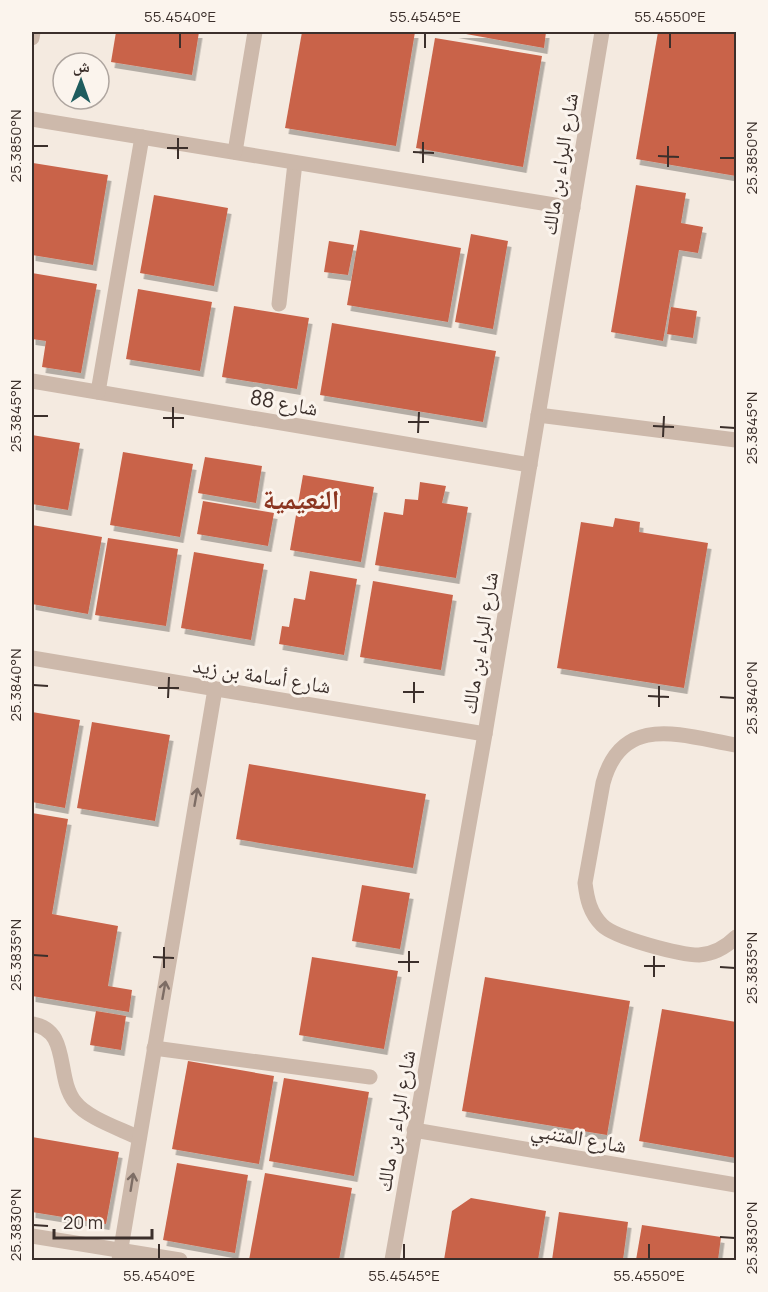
<svg xmlns="http://www.w3.org/2000/svg" width="768" height="1292" font-family="Manrope,'Noto Naskh Arabic',sans-serif">
  <style>
    .building { fill: #c9634a; filter: url(#shadow) }
    .lines { fill: none; stroke-linecap: round; stroke-linejoin: round }
    .lane { stroke: #cdb9ab; stroke-width: 15 }
    .street { stroke: #cdb9ab; stroke-width: 15 }
    .oneway { stroke: #7d6d65 }
    .ticks { fill: none; stroke: #3b2f2b; stroke-width: 2 }
    .labels { text-anchor: middle; dominant-baseline: central; stroke-width: 6; stroke-linejoin: round; paint-order: stroke }
    .street-label { font-size: 21px; fill: #3b2f2b; stroke: #fbf4ed }
    .district-label { font-size: 27px; font-weight: bold; fill: #8c3621; stroke: #fbf4ed }
    .neatline { fill: none; stroke: #3b2f2b; stroke-width: 2 }
    .ticks-label { font-size: 15px; text-anchor: middle; fill: #3b2f2b }
  </style>
  <defs>
    <filter id="shadow"><feDropShadow dx="3.5" dy="6" stdDeviation="0" flood-color="#0004"/></filter>
  </defs>
  <rect width="100%" height="100%" fill="#f4eae0"/>
  <g class="building">
    <polygon points="116,32 199,32 192,75 111,62"/>
    <polygon points="302,32 415,32 396,146 285,128"/>
    <polygon points="455,32 546,32 544,48"/>
    <polygon points="658,32 736,32 736,176 636,159"/>
    <polygon points="435,38 542,56 523,167 416,148"/>
    <polygon points="33,163 108,175 93,265 32,255"/>
    <polygon points="636,185 686,193 681,223 703,227 698,253 679,250 663,341 611,332"/>
    <polygon points="154,195 228,208 214,286 140,273"/>
    <polygon points="360,230 461,248 448,322 347,305"/>
    <polygon points="471,234 508,241 493,329 455,322"/>
    <polygon points="329,241 354,245 348,275 324,272"/>
    <polygon points="32,273 97,284 81,373 42,367 46,341 32,339"/>
    <polygon points="138,289 212,302 200,371 126,359"/>
    <polygon points="234,306 309,318 297,389 222,377"/>
    <polygon points="671,307 697,311 693,338 667,334"/>
    <polygon points="332,323 496,351 483,422 320,395"/>
    <polygon points="32,435 80,443 68,510 32,504"/>
    <polygon points="123,452 193,464 180,537 110,525"/>
    <polygon points="205,457 262,466 256,503 198,493"/>
    <polygon points="303,475 374,487 361,562 290,550"/>
    <polygon points="420,482 446,486 442,503 468,507 456,578 375,565 384,512 403,515 405,499 418,500"/>
    <polygon points="203,501 274,513 268,546 197,534"/>
    <polygon points="615,518 640,522 639,532 708,543 684,688 557,668 581,522 613,527"/>
    <polygon points="32,525 102,537 88,614 32,604"/>
    <polygon points="108,538 178,549 166,626 95,615"/>
    <polygon points="194,552 264,564 251,640 181,628"/>
    <polygon points="310,571 357,579 344,655 279,644 282,626 289,627 294,598 305,600"/>
    <polygon points="373,581 453,595 441,670 360,657"/>
    <polygon points="32,712 80,720 65,808 32,802"/>
    <polygon points="92,722 170,735 155,821 77,808"/>
    <polygon points="249,764 426,794 413,868 236,839"/>
    <polygon points="32,813 68,819 52,914 118,926 108,986 132,990 129,1012 32,996"/>
    <polygon points="362,885 410,893 400,949 352,941"/>
    <polygon points="312,957 398,971 384,1049 299,1035"/>
    <polygon points="485,977 630,1001 607,1135 462,1111"/>
    <polygon points="662,1009 736,1022 736,1158 639,1141"/>
    <polygon points="96,1011 126,1016 121,1050 90,1045"/>
    <polygon points="188,1061 274,1076 259,1164 172,1149"/>
    <polygon points="284,1078 369,1092 354,1176 269,1161"/>
    <polygon points="32,1137 119,1152 106,1224 32,1212"/>
    <polygon points="177,1163 248,1175 235,1253 163,1240"/>
    <polygon points="265,1173 352,1188 339,1260 249,1260"/>
    <polygon points="471,1198 546,1211 538,1260 444,1260 452,1211"/>
    <polygon points="559,1212 628,1222 623,1260 552,1260"/>
    <polygon points="642,1225 721,1237 718,1260 636,1260"/>
  </g>
  <g class="lines">
    <g class="lane">
      <polyline points="279,304 295,163"/>
      <polyline points="538,415 736,440"/>
      <path d="M 736,745 C 683,736 622,712 603,783 L 585,883 C 587,899 590,913 602,925 C 615,938 680,955 699,955 C 714,954 726,947 736,937"/>
    </g>
    <g class="street">
      <polyline points="32,38 33,32"/>
      <polyline points="32,119 573,208"/>
      <polyline points="235,152 255,32"/>
      <polyline points="32,381 530,465"/>
      <polyline points="98,392 142,137"/>
      <polyline points="32,658 485,734"/>
      <path d="M 32,1024 C 71,1030 55,1077 75,1102 C 87,1118 121,1129 139,1138"/>
      <polyline points="154,1048 370,1077"/>
      <polyline points="414,1130 736,1185"/>
      <polyline points="32,1236 180,1260"/>
      <polyline points="119,1260 215,689"/>
      <polyline points="392,1260 485,734 602,32"/>
    </g>
  </g>
  <defs><path id="oneway-shaft" d="M-6 0H5M1.5-3L5.5 0L1.5 3" fill="none" stroke-width="1.6" stroke-linecap="round" stroke-linejoin="round" transform="scale(1.5)"/></defs>
  <g class="oneway">
    <use href="#oneway-shaft" transform="translate(196 797) rotate(-80)"/>
    <use href="#oneway-shaft" transform="translate(164 990) rotate(-80)"/>
    <use href="#oneway-shaft" transform="translate(132 1182) rotate(-81)"/>
  </g>
  <path class="ticks" d="M 180,48 L 180,33M 425,48 L 425,33M 670,48 L 670,33M 33,146 L 48,146M 167,148 L 188,148M 413,152 L 434,153M 658,156 L 679,157M 720,158 L 735,158M 178,159 L 178,138M 423,163 L 423,142M 668,167 L 668,146M 33,416 L 48,416M 163,418 L 184,418M 408,422 L 429,422M 653,426 L 674,427M 720,427 L 735,428M 173,428 L 173,407M 418,433 L 419,412M 663,437 L 664,416M 33,685 L 48,686M 158,688 L 179,688M 403,692 L 424,692M 648,696 L 669,697M 720,697 L 735,698M 168,698 L 169,677M 414,703 L 414,682M 659,707 L 659,686M 33,955 L 48,956M 153,957 L 174,958M 398,962 L 419,962M 644,966 L 665,966M 720,967 L 735,968M 164,968 L 164,947M 409,972 L 409,951M 654,977 L 654,956M 33,1225 L 48,1226M 720,1237 L 735,1238M 159,1259 L 159,1244M 404,1259 L 404,1244M 649,1259 L 649,1244"/>
  <g class="labels">
    <g class="street-label">
      <text transform="translate(559 164) rotate(-81)">شارع البراء بن مالك</text>
      <text transform="translate(284 402) rotate(10)">شارع 88</text>
      <text transform="translate(479 643) rotate(-81)">شارع البراء بن مالك</text>
      <text transform="translate(262 675) rotate(9)">شارع أسامة بن زيد</text>
      <text transform="translate(395 1121) rotate(-80)">شارع البراء بن مالك</text>
      <text transform="translate(579 1137) rotate(10)">شارع المتنبي</text>
    </g>
    <g class="district-label">
      <text x="301" y="498">النعيمية</text>
    </g>
  </g>
  <rect width="768" height="1292" fill="none" stroke="#fbf4ed" stroke-width="66"/>
  <g transform="translate(81 81) rotate(1)"><circle r="28" fill="#fbf4ed" stroke="#aea59f" stroke-width="1.5"/>
  <path d="M0-4.5L10 22L0 15L-10 22Z" fill="#1e5c5e"/>
  <text y="-9" font-size="16" font-weight="bold" text-anchor="middle" fill="#3b2f2b">ش</text>
  </g>
  <path d="M54 1229v9h98v-9" fill="none" stroke="#3b2f2b" stroke-width="3"/>
  <text x="63" y="1229" font-size="18" fill="#3b2f2b" stroke="#fbf4ed" stroke-width="4.5" paint-order="stroke">20 m</text>
  <rect x="33" y="33" width="702" height="1226" class="neatline"/>
  <g class="ticks-label">
    <text x="180" y="22">55.4540°E</text>
    <text x="425" y="22">55.4545°E</text>
    <text x="670" y="22">55.4550°E</text>
    <text transform="translate(16 146) rotate(-90)" y="5">25.3850°N</text>
    <text transform="translate(752 158) rotate(-90)" y="5">25.3850°N</text>
    <text transform="translate(16 416) rotate(-90)" y="5">25.3845°N</text>
    <text transform="translate(752 428) rotate(-90)" y="5">25.3845°N</text>
    <text transform="translate(16 685) rotate(-90)" y="5">25.3840°N</text>
    <text transform="translate(752 698) rotate(-90)" y="5">25.3840°N</text>
    <text transform="translate(16 955) rotate(-90)" y="5">25.3835°N</text>
    <text transform="translate(752 968) rotate(-90)" y="5">25.3835°N</text>
    <text transform="translate(16 1225) rotate(-90)" y="5">25.3830°N</text>
    <text transform="translate(752 1238) rotate(-90)" y="5">25.3830°N</text>
    <text x="159" y="1281">55.4540°E</text>
    <text x="404" y="1281">55.4545°E</text>
    <text x="649" y="1281">55.4550°E</text>
  </g>
</svg>
